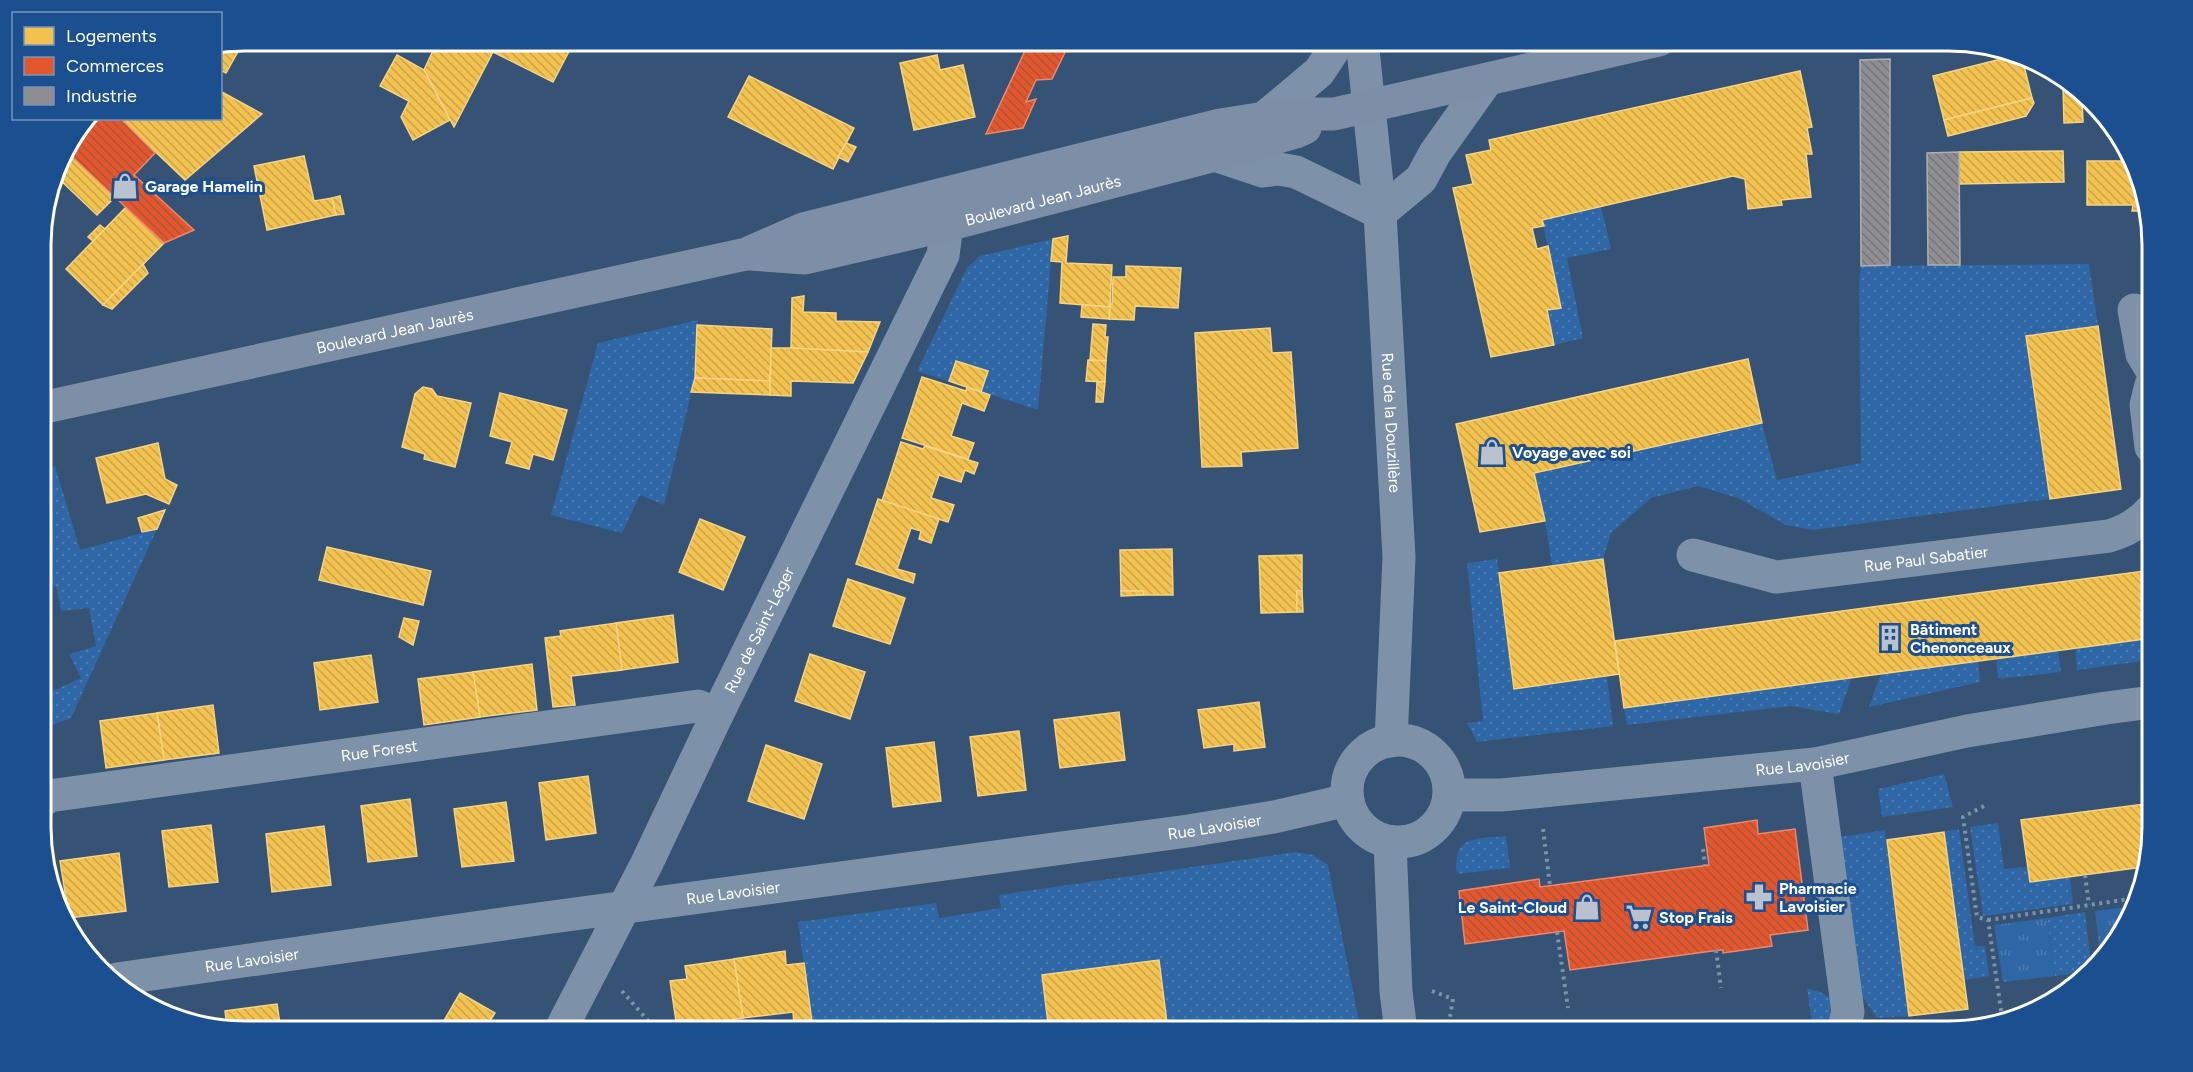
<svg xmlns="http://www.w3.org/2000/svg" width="2193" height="1072" font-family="Figtree,sans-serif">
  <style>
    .grass { fill: url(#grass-dots) }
    .park { fill: url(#park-tufts) }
    .homes { fill: url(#homes-back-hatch); stroke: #f6d483; stroke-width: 1.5 }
    .shops { fill: url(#shops-back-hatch); stroke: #ec896d; stroke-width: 1.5 }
    .industry { fill: url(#industry-back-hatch); stroke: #afafb3; stroke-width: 1.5 }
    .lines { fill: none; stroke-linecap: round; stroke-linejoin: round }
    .path { stroke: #7d92a8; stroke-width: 4; stroke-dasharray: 3 4.5; stroke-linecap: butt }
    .minor { stroke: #7d92a8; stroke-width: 33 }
    .major { stroke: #7d8ea7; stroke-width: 33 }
    .labels { text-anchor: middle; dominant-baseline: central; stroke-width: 6; stroke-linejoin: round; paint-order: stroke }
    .poi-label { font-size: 16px; font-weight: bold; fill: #fff; stroke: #1b4f8f; text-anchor: start }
    .street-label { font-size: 16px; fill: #fff; stroke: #1b4f8f }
    .rim { fill: none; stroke: #fff; stroke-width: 3 }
  </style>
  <defs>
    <pattern id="grass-dots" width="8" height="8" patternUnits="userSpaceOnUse" patternTransform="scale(1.5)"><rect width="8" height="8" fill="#2f66a5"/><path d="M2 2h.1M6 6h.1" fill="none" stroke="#4e7db2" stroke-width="1.8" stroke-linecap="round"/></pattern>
    <pattern id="park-tufts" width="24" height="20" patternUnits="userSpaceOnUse" patternTransform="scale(1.5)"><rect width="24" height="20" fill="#2f66a5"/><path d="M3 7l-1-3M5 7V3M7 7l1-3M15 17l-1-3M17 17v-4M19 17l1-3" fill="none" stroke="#4e7db2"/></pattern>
    <pattern id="homes-back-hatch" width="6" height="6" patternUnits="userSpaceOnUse" patternTransform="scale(1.5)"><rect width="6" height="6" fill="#f2c14e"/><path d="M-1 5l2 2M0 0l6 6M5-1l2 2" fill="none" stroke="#c8a44e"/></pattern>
    <pattern id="shops-back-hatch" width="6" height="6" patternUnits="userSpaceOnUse" patternTransform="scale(1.5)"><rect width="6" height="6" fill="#e4572e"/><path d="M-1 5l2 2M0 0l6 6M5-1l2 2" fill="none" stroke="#af5338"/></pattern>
    <pattern id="industry-back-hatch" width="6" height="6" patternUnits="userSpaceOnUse" patternTransform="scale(1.5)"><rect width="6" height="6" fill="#8d8d92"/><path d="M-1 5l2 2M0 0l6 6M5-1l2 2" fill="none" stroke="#76767a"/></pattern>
  </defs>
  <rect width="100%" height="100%" fill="#365274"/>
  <g class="grass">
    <polygon points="1601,206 1611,249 1567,258 1583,338 1554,345 1547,310 1561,307 1542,220"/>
    <polygon points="1053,239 1038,410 917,371 967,268 980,256"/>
    <polygon points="2089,264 2098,326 2026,336 2050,499 1813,530 1786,525 1738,498 1698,486 1651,498 1611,533 1603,559 1552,566 1545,521 1534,473 1762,423 1777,480 1861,463 1859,283 1861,266"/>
    <polygon points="698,320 695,378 664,505 640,495 622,533 551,515 598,343"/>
    <polygon points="55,466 80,550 157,529 71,718 42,729 42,696 81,678 69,654 96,646 89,608 61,611 56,586 42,589 41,470"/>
    <polygon points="1497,559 1514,689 1607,677 1613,726 1477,742 1467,723 1483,721 1467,563"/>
    <polygon points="2139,639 2142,661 2077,670 2075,647"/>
    <polygon points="2058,649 2061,672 1998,679 1996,658"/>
    <polygon points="1978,660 1980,682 1869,707 1881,673"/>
    <polygon points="1852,677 1839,714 1790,706 1627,725 1624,708"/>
    <polygon points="1944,774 1953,807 1882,817 1878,789"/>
    <polygon points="1998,823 2004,869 2027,867 2030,882 2070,877 2073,904 1983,916 1970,827"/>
    <polygon points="1959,829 1975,946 1985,946 1989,976 1964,980 1944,832"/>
    <polygon points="1885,830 1909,1016 1877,1018 1862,996 1840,837"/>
    <path d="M 1506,836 L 1510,868 L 1457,874 C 1452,835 1476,839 1506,836 Z"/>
    <polygon points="1296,852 1313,855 1328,865 1361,1031 813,1031 798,922 936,903 939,918 1001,908 999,895"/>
    <polygon points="2085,912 2091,963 2084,972 2055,976 2047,918"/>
    <polygon points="1807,988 1820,992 1831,999 1835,1031 1813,1031"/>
  </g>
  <g class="park">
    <polygon points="2134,906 2132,917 2100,954 2095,911"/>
    <polygon points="2047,918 2055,976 2003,982 1994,925"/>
  </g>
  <g class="homes">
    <polygon points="438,40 575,40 553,82 493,52 454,127 424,70"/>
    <polygon points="586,40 610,40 606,50"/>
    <polygon points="244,41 226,73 220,70 220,45"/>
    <polygon points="397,55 424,70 450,120 413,140 401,117 409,101 380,86"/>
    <polygon points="937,55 940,70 963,65 975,117 914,130 900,63"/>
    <polygon points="2013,56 2022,58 2032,98 1944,120 1933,76"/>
    <polygon points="1800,71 1812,127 1807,128 1812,154 1806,154 1811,197 1781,200 1782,205 1748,209 1745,179 1733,176 1542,220 1544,226 1532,228 1537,249 1548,246 1561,308 1547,310 1554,345 1491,357 1453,188 1473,184 1466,155 1491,150 1489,140"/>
    <polygon points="749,76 854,128 833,169 728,117"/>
    <polygon points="2063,86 2066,86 2082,100 2083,122 2064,123"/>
    <polygon points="220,91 262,114 185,180 120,118 220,118"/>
    <polygon points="2032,98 2034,103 2026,116 1948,136 1944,120"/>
    <polygon points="846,143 856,147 848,162 838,157"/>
    <polygon points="66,151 115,197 97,215 56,176 62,154"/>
    <polygon points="2063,151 2064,182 1959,184 1959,152"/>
    <polygon points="304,156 314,201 332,198 336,215 267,230 254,166"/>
    <polygon points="2087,161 2129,161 2148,211 2132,211 2133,205 2087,205"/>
    <polygon points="340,196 344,214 336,215 332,198"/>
    <polygon points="126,207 164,243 103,305 66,269"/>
    <polygon points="100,225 105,229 93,241 88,237"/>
    <polygon points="1068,236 1066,263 1112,265 1110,307 1060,303 1062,262 1051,261 1053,239"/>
    <polygon points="143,264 148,273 112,309 103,305"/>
    <polygon points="1126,266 1181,268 1178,308 1135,306 1134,320 1109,319 1110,304 1112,304 1113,277 1126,277"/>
    <polygon points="804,296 803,312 836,313 836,321 880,322 868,352 791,348 792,298"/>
    <polygon points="1082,305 1110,307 1109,319 1081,317"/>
    <polygon points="1093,324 1106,325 1105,337 1108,337 1106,361 1090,360"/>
    <polygon points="697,325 772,329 770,381 695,378"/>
    <polygon points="2098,326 2121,489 2050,499 2026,336"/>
    <polygon points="1270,328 1272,353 1291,352 1298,448 1241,452 1242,466 1202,467 1195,333"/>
    <polygon points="771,348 791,348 868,352 853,383 791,381 791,396 770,395"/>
    <polygon points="1748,359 1762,423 1534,473 1545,521 1480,532 1456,424"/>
    <polygon points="1088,360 1106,361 1105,382 1086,381"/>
    <polygon points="956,361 988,371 981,392 949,381"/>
    <polygon points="922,377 966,391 967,387 990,395 984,411 962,403 951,436 974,443 968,459 902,438"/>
    <polygon points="695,378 770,381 770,395 691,392"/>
    <polygon points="1097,382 1105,382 1103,402 1096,402"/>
    <polygon points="423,387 432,389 437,396 471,403 455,467 424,459 425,454 402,447 415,394"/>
    <polygon points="500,393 567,410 553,460 533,454 529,469 506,463 512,442 490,436"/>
    <polygon points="901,442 923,449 925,446 978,463 974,474 965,470 961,482 939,475 931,498 954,505 948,522 882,501"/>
    <polygon points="158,443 165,479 177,485 169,504 146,494 107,503 96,458"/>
    <polygon points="878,499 939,519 931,543 919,539 921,531 911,528 897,569 915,574 913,583 856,564"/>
    <polygon points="165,510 157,529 142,532 138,518"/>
    <polygon points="700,519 745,537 723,590 679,572"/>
    <polygon points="327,547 431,571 423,605 319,580"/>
    <polygon points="1172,549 1173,595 1143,595 1143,591 1121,591 1120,550"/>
    <polygon points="1302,555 1302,591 1297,591 1297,612 1261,613 1259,556"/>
    <polygon points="1603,559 1619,674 1514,689 1499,573"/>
    <polygon points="2152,570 2152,638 1624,708 1615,641"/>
    <polygon points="848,579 905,598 890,644 833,626"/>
    <polygon points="1121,591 1143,591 1143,595 1121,596"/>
    <polygon points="1297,591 1302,591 1303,612 1297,612"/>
    <polygon points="673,615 678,662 622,670 616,623"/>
    <polygon points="404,618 419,621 413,645 399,637"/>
    <polygon points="616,623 622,670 571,676 575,705 553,707 545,638 561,636 560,631"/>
    <polygon points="810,654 865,672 850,719 795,701"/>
    <polygon points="371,655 378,702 320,710 314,663"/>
    <polygon points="532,664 537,710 480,717 473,672"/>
    <polygon points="473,672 480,717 424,725 418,679"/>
    <polygon points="1259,702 1265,747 1234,751 1234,744 1204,748 1198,710"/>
    <polygon points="213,705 219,753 164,760 157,713"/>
    <polygon points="1119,712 1125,760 1060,768 1054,720"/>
    <polygon points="157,713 164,760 106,768 100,721"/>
    <polygon points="1019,731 1026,790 978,796 970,737"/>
    <polygon points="934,742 941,801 893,807 886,748"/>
    <polygon points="766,745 822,764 804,819 748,801"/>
    <polygon points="588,776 596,833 546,840 539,783"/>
    <polygon points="410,799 417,856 368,862 361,806"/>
    <polygon points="506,802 514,861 462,867 454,809"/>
    <polygon points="2152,803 2152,827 2143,867 2030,882 2021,820"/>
    <polygon points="211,825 218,882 169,887 162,831"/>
    <polygon points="324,826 331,885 272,892 266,834"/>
    <polygon points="1944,832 1968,1009 1909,1016 1887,840"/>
    <polygon points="119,853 126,911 69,918 60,861"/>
    <polygon points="785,951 786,965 804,963 812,1022 794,1024 793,1012 743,1018 734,959"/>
    <polygon points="734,959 743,1018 694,1025 693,1019 676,1021 670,981 687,979 685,966"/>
    <polygon points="1159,960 1168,1031 1049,1031 1042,975"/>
    <polygon points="460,993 495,1013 486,1027 493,1031 438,1031"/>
    <polygon points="277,1004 281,1031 245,1032 227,1027 225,1011"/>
  </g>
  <g class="shops">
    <polygon points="1030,40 1071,40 1052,79 1036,80 1026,102 1036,99 1023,128 986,134"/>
    <polygon points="89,118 120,118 155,153 134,175 194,230 164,243 65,150"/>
    <polygon points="1757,820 1758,834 1795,829 1808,930 1770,935 1772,946 1723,953 1723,950 1720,950 1570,970 1564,931 1465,944 1459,891 1539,879 1540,887 1709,865 1704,828"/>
  </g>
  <g class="industry">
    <polygon points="1890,59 1890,265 1861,266 1860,60"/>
    <polygon points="1959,152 1960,265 1928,265 1927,153"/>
  </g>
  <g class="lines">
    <g class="path">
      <polyline points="1984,806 1963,817 1977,917 1988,920 2002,1017"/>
      <polyline points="1543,829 1550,886"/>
      <polyline points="1703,849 1705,865"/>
      <polyline points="2085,875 2089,905"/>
      <polyline points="1988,920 2136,898"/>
      <polyline points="1557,932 1568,1008"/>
      <polyline points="1716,950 1721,988"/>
      <polyline points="622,991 657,1031"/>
      <polyline points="1432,991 1453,999 1449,1023 1450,1031"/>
    </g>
    <g class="minor">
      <path id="s1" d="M 1362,40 L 1380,213 L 1399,557 L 1391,741"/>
      <polyline points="1264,118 1319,72 1340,40"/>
      <polyline points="1215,155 1263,171 1279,169 1296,172 1380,213"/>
      <polyline points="1380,213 1421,179 1435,153 1487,80"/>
      <polyline points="2134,310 2142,354 2151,369"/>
      <polyline points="2151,385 2146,405 2151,447"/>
      <path id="s2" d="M 1693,555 L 1776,577 L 2109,536 C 2126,531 2140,523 2152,509"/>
      <circle cx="1398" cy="791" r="51"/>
      <polyline points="1815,764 1848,1012 1843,1031"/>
      <path id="s3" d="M 1450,795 L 1502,795 L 1815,764 L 1967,731 L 2106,708 L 2152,702"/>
      <path id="s4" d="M 42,801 L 49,796 L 698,706 L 717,715"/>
      <polyline points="1390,842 1396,992 1401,1031"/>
      <path id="s5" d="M 117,979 L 545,918 L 1188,831 L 1274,817 L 1348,800"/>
      <path id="s6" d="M 560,1031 L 646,865 L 717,715 L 943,255 L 947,225"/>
    </g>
    <g class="major">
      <path id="s7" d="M 750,254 L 805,258 L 947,225 L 1215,155 L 1296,132 L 1305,128"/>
      <path id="s8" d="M 41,408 L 746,254 L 803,229 L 1220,125 L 1290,114 L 1334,114 L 1659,40"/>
    </g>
  </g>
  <defs>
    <g id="shop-bare" transform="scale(2.07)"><path d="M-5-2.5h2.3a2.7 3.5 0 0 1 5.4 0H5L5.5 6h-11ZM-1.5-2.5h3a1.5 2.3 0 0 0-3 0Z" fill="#b9c2ce" stroke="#1b4f8f" stroke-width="2.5" paint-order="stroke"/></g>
    <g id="building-bare" transform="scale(2.07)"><path d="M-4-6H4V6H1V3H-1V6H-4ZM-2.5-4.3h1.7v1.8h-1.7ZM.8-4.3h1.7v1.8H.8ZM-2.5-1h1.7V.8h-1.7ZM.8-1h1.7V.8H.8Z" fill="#b9c2ce" stroke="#1b4f8f" stroke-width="2.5" paint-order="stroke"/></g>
    <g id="pharmacy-bare" transform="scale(2.07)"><path d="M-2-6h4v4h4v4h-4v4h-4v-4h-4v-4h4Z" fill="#b9c2ce" stroke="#1b4f8f" stroke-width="2.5" paint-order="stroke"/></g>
    <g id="supermarket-bare" transform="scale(2.07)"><path d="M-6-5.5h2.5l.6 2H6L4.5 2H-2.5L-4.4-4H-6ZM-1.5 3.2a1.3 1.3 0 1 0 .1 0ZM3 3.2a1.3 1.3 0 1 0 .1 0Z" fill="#b9c2ce" stroke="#1b4f8f" stroke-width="2.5" paint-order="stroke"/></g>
  </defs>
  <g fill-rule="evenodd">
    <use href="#shop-bare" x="125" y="186"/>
    <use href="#shop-bare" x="1492" y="452"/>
    <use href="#building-bare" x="1890" y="638"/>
    <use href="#pharmacy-bare" x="1759" y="897"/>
    <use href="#shop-bare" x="1587" y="907"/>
    <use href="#supermarket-bare" x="1639" y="917"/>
  </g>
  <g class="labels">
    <g class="poi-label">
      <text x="145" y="186">Garage Hamelin</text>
      <text x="1512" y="452">Voyage avec soi</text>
      <text x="1910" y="629">Bâtiment<tspan x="1910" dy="18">Chenonceaux</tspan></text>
      <text x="1779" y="888">Pharmacie<tspan x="1779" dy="18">Lavoisier</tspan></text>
      <text x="1567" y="907" text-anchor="end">Le Saint-Cloud</text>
      <text x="1659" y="917">Stop Frais</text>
    </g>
    <g class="street-label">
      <text stroke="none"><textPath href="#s7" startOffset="300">Boulevard Jean Jaurès</textPath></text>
      <text stroke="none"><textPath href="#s8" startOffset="362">Boulevard Jean Jaurès</textPath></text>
      <text stroke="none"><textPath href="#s1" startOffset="384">Rue de la Douzillère</textPath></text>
      <text stroke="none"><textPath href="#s2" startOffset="237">Rue Paul Sabatier</textPath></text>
      <text stroke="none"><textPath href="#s6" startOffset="448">Rue de Saint-Léger</textPath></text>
      <text stroke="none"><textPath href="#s4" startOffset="342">Rue Forest</textPath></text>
      <text stroke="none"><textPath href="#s3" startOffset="354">Rue Lavoisier</textPath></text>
      <text stroke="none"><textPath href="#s5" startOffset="1108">Rue Lavoisier</textPath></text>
      <text stroke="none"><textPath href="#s5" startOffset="622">Rue Lavoisier</textPath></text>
      <text stroke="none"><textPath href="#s5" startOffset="136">Rue Lavoisier</textPath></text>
    </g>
  </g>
  <path d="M0 0H2193V1072H0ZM245 51H1948A194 194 0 0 1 2142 245V827A194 194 0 0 1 1948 1021H245A194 194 0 0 1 51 827V245A194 194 0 0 1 245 51Z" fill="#1b4f8f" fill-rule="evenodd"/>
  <path class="rim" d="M245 51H1948A194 194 0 0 1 2142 245V827A194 194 0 0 1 1948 1021H245A194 194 0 0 1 51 827V245A194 194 0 0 1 245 51Z"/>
  <rect x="12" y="12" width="210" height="108" fill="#1b4f8f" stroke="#7695bc" stroke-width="1.5"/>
  <rect x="24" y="27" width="30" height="18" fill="#f2c14e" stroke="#7695bc" stroke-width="1.5"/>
  <text x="66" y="42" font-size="18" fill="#ffffff">Logements</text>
  <rect x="24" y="57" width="30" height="18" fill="#e4572e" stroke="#7695bc" stroke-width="1.5"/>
  <text x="66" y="72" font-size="18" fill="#ffffff">Commerces</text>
  <rect x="24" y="87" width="30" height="18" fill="#8d8d92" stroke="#7695bc" stroke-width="1.5"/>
  <text x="66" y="102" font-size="18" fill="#ffffff">Industrie</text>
</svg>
